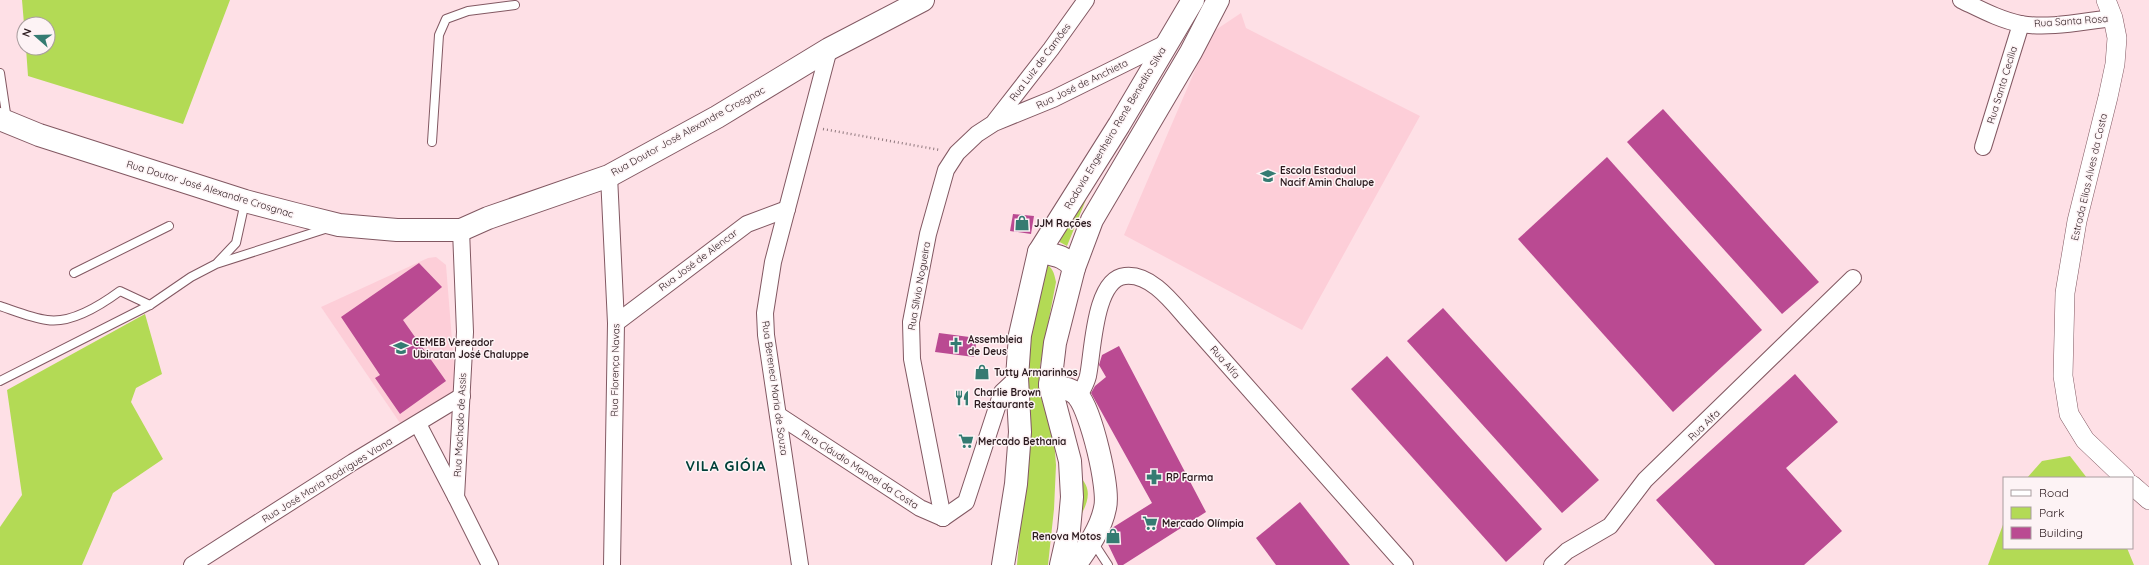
<svg xmlns="http://www.w3.org/2000/svg" width="2149" height="565" font-family="Quicksand,sans-serif">
  <style>
    .built { fill: #fdced8 }
    .green { fill: #b3da55 }
    .building { fill: #ba4a92 }
    .lines { fill: none; stroke-linecap: round; stroke-linejoin: round }
    .service-casing { stroke: #825862; stroke-width: 10 }
    .minor-casing { stroke: #825862; stroke-width: 18 }
    .tertiary-casing { stroke: #825862; stroke-width: 20 }
    .secondary-casing { stroke: #825862; stroke-width: 24 }
    .primary-casing { stroke: #825862; stroke-width: 24 }
    .path { stroke: #8f787d; stroke-width: 2.5; stroke-dasharray: 1 3; stroke-linecap: butt }
    .service { stroke: #fff; stroke-width: 8 }
    .minor { stroke: #fff; stroke-width: 16 }
    .tertiary { stroke: #fff; stroke-width: 19 }
    .secondary { stroke: #fff; stroke-width: 22 }
    .primary { stroke: #fff; stroke-width: 22 }
    .labels { text-anchor: middle; dominant-baseline: central; stroke-width: 3; stroke-linejoin: round; paint-order: stroke }
    .street-label { font-size: 10px; fill: #2c1b1f; stroke: #fdf3f5 }
    .poi-label { font-size: 10px; font-weight: bold; fill: #2c1b1f; stroke: #fdf3f5; text-anchor: start }
    .district-label { font-size: 14px; font-weight: bold; letter-spacing: 1px; fill: #004039; stroke: #fdf3f5 }
  </style>
  <rect width="100%" height="100%" fill="#fee0e6"/>
  <g class="built">
    <polygon points="1241,13 1246,28 1420,116 1302,330 1124,235 1211,33"/>
    <polygon points="436,257 446,265 456,390 400,423 321,307 428,258"/>
  </g>
  <g class="green">
    <polygon points="22,0 230,0 183,124 28,76 26,48 48,48 48,24 24,24"/>
    <polygon points="1094,180 1067,246 1056,240"/>
    <path d="M 1044,263 C 1053,267 1054,273 1056,282 L 1040,366 L 1042,400 L 1054,439 L 1056,465 L 1054,509 L 1048,565 L 1017,565 L 1029,423 L 1026,328 Z"/>
    <polygon points="145,314 162,374 136,388 131,402 163,459 113,493 82,565 0,565 0,527 22,495 7,390"/>
    <polygon points="2070,456 2087,478 2027,478 2042,461"/>
    <path d="M 1079,476 C 1094,490 1087,504 1079,519 Z"/>
    <polygon points="2004,522 2004,548 2127,548 2134,565 1988,565"/>
  </g>
  <g class="building">
    <polygon points="1663,109 1819,282 1782,314 1627,142"/>
    <polygon points="1607,157 1762,330 1673,412 1518,239"/>
    <polygon points="1013,214 1034,216 1031,234 1010,231"/>
    <polygon points="419,263 442,287 403,320 446,381 400,414 375,378 380,375 341,317"/>
    <polygon points="1443,308 1599,480 1562,513 1407,341"/>
    <polygon points="939,333 977,338 974,357 935,352"/>
    <polygon points="1119,346 1206,512 1123,565 1118,565 1106,540 1112,528 1152,503 1091,393 1095,386 1106,377 1099,365 1102,355"/>
    <polygon points="1387,356 1542,529 1506,562 1351,389"/>
    <polygon points="1795,374 1838,422 1786,468 1842,531 1804,565 1715,565 1656,500"/>
    <polygon points="1300,502 1350,565 1276,565 1256,538"/>
  </g>
  <g class="lines">
    <g class="service-casing">
      <g id="service">
        <polyline points="0,73 7,120"/>
        <polyline points="432,142 439,35 446,19 468,11 515,5"/>
        <polyline points="218,262 236,243 245,202"/>
        <polyline points="74,273 169,226"/>
        <path d="M 0,306 C 15,311 32,318 47,320 C 72,324 101,305 120,291 L 150,305"/>
        <polyline points="0,381 150,305 191,277 216,264 328,228"/>
        <polyline points="1093,542 1108,565"/>
      </g>
    </g>
    <g class="minor-casing">
      <g id="minor">
        <path d="M 1961,0 C 1980,9 2000,20 2021,24 C 2050,29 2084,21 2113,18"/>
        <polyline points="995,121 1051,49 1086,0"/>
        <polyline points="1983,147 2021,24"/>
        <polyline points="609,176 616,323 612,565"/>
        <polyline points="461,230 465,332 456,497 490,565"/>
        <polyline points="616,323 747,224 787,209"/>
        <path d="M 1079,396 C 1082,390 1086,384 1088,376 C 1093,352 1094,279 1125,276 C 1151,273 1173,303 1188,320 L 1405,565"/>
        <polyline points="778,415 920,508 943,518"/>
        <polyline points="418,424 456,497"/>
        <polyline points="943,518 912,359 911,322 928,234 946,170 957,153 977,134 994,123 1053,99 1168,42"/>
        <polyline points="943,518 966,502 1002,392 1017,378"/>
        <polyline points="192,565 353,462 462,396"/>
        <polyline points="800,565 766,335 765,313 773,262 829,49"/>
        <polyline points="1552,565 1567,551 1610,526 1645,480 1853,278"/>
      </g>
    </g>
    <g class="tertiary-casing">
      <g id="tertiary">
        <polyline points="2106,0 2113,18 2117,38 2115,64 2108,97 2077,221 2065,293 2063,376 2069,414 2085,440 2125,478"/>
        <polyline points="2132,485 2149,500"/>
      </g>
    </g>
    <g class="secondary-casing">
      <polyline id="secondary" points="0,119 39,135 245,201 295,214 339,225 397,230 461,230 488,218 609,176 717,117 829,49 923,0"/>
    </g>
    <g class="primary-casing">
      <g id="primary">
        <path d="M 1039,252 C 1053,255 1065,255 1074,268"/>
        <path d="M 1050,385 C 1059,387 1072,388 1078,396 C 1091,411 1110,489 1105,508 C 1101,529 1087,548 1075,565"/>
        <polyline points="1003,565 1016,484 1020,432 1017,378 1020,335 1039,252 1119,125 1193,0"/>
        <polyline points="1061,565 1069,530 1072,497 1070,461 1050,385 1055,343 1074,268 1092,220 1191,52 1218,0"/>
      </g>
    </g>
    <polyline class="path" points="823,129 940,150"/>
    <use href="#service" class="service"/>
    <use href="#minor" class="minor"/>
    <use href="#tertiary" class="tertiary"/>
    <use href="#secondary" class="secondary"/>
    <use href="#primary" class="primary"/>
  </g>
  <defs>
    <g id="school-bare" transform="scale(1.2)"><path d="M0-5L7-2L0 1L-7-2ZM-4 1L0 2.5L4 1V4Q0 6-4 4Z" fill="#357b72" stroke="#fdf3f5" stroke-width="2.5" paint-order="stroke"/></g>
    <g id="shop-bare" transform="scale(1.2)"><path d="M-5-2.5h2.3a2.7 3.5 0 0 1 5.4 0H5L5.5 6h-11ZM-1.5-2.5h3a1.5 2.3 0 0 0-3 0Z" fill="#357b72" stroke="#fdf3f5" stroke-width="2.5" paint-order="stroke"/></g>
    <g id="church-bare" transform="scale(1.2)"><path d="M-1.2-6h2.4v3.5h3.3v2.4h-3.3V6h-2.4V-.1h-3.3v-2.4h3.3Z" fill="#357b72" stroke="#fdf3f5" stroke-width="2.5" paint-order="stroke"/></g>
    <g id="restaurant-bare" transform="scale(1.2)"><path d="M-5-6h1v4h1v-4h1v4h1v-4h1v5L-1.5 .5V6h-2V.5L-5-1ZM5-6V6H3V1.5H1.5Q1.5-4 5-6Z" fill="#357b72" stroke="#fdf3f5" stroke-width="2.5" paint-order="stroke"/></g>
    <g id="supermarket-bare" transform="scale(1.2)"><path d="M-6-5.5h2.5l.6 2H6L4.5 2H-2.5L-4.4-4H-6ZM-1.5 3.2a1.3 1.3 0 1 0 .1 0ZM3 3.2a1.3 1.3 0 1 0 .1 0Z" fill="#357b72" stroke="#fdf3f5" stroke-width="2.5" paint-order="stroke"/></g>
    <g id="pharmacy-bare" transform="scale(1.2)"><path d="M-2-6h4v4h4v4h-4v4h-4v-4h-4v-4h4Z" fill="#357b72" stroke="#fdf3f5" stroke-width="2.5" paint-order="stroke"/></g>
  </defs>
  <g fill-rule="evenodd">
    <use href="#school-bare" x="1268" y="176"/>
    <use href="#shop-bare" x="1022" y="223"/>
    <use href="#church-bare" x="956" y="345"/>
    <use href="#school-bare" x="401" y="348"/>
    <use href="#shop-bare" x="982" y="372"/>
    <use href="#restaurant-bare" x="962" y="398"/>
    <use href="#supermarket-bare" x="966" y="441"/>
    <use href="#pharmacy-bare" x="1154" y="477"/>
    <use href="#supermarket-bare" x="1150" y="523"/>
    <use href="#shop-bare" x="1113" y="536"/>
  </g>
  <g class="labels">
    <g class="street-label">
      <text transform="translate(2071 21) rotate(-4)">Rua Santa Rosa</text>
      <text transform="translate(1040 62) rotate(-53)">Rua Luiz de Camões</text>
      <text transform="translate(1082 84) rotate(-26)">Rua José de Anchieta</text>
      <text transform="translate(2002 85) rotate(-73)">Rua Santa Cecília</text>
      <text transform="translate(1115 128) rotate(-59)">Rodovia Engenheiro Renê Benedito Silva</text>
      <text transform="translate(688 131) rotate(-29)">Rua Doutor José Alexandre Crosgnac</text>
      <text transform="translate(2089 177) rotate(-77)">Estrada Elias Alves da Costa</text>
      <text transform="translate(210 189) rotate(17)">Rua Doutor José Alexandre Crosgnac</text>
      <text transform="translate(698 260) rotate(-37)">Rua José de Alencar</text>
      <text transform="translate(919 286) rotate(-80)">Rua Sílvio Nogueira</text>
      <text transform="translate(1225 362) rotate(49)">Rua Alfa</text>
      <text transform="translate(615 370) rotate(-89)">Rua Florença Navas</text>
      <text transform="translate(775 388) rotate(82)">Rua Bereneci Maria de Souza</text>
      <text transform="translate(460 425) rotate(-87)">Rua Machado de Assis</text>
      <text transform="translate(1704 425) rotate(-44)">Rua Alfa</text>
      <text transform="translate(860 469) rotate(33)">Rua Cláudio Manoel da Costa</text>
      <text transform="translate(327 480) rotate(-32)">Rua José Maria Rodrigues Viana</text>
    </g>
    <g class="poi-label">
      <text x="1280" y="170">Escola Estadual<tspan x="1280" dy="12">Nacif Amin Chalupe</tspan></text>
      <text x="1034" y="223">JJM Rações</text>
      <text x="968" y="339">Assembleia<tspan x="968" dy="12">de Deus</tspan></text>
      <text x="413" y="342">CEMEB Vereador<tspan x="413" dy="12">Ubiratan José Chaluppe</tspan></text>
      <text x="994" y="372">Tutty Armarinhos</text>
      <text x="974" y="392">Charlie Brown<tspan x="974" dy="12">Restaurante</tspan></text>
      <text x="978" y="441">Mercado Bethania</text>
      <text x="1166" y="477">RP Farma</text>
      <text x="1162" y="523">Mercado Olímpia</text>
      <text x="1101" y="536" text-anchor="end">Renova Motos</text>
    </g>
    <g class="district-label">
      <text x="726" y="466">VILA GIÓIA</text>
    </g>
  </g>
  <rect x="2003" y="477" width="130" height="72" fill="#fdf3f5" stroke="#a99d9f"/>
  <rect x="2011" y="490" width="20" height="6" fill="#ffffff" stroke="#a99d9f"/>
  <text x="2039" y="497" font-size="12" fill="#2c1b1f">Road</text>
  <rect x="2011" y="507" width="20" height="12" fill="#b3da55" stroke="#a99d9f"/>
  <text x="2039" y="517" font-size="12" fill="#2c1b1f">Park</text>
  <rect x="2011" y="527" width="20" height="12" fill="#ba4a92" stroke="#a99d9f"/>
  <text x="2039" y="537" font-size="12" fill="#2c1b1f">Building</text>
  <g transform="translate(36 36) rotate(290)"><circle r="19" fill="#fdf3f5" stroke="#a99d9f"/>
  <path d="M0-3L7 15L0 10L-7 15Z" fill="#357b72"/>
  <text y="-6" font-size="11" font-weight="bold" text-anchor="middle" fill="#2c1b1f">N</text>
  </g>
</svg>
